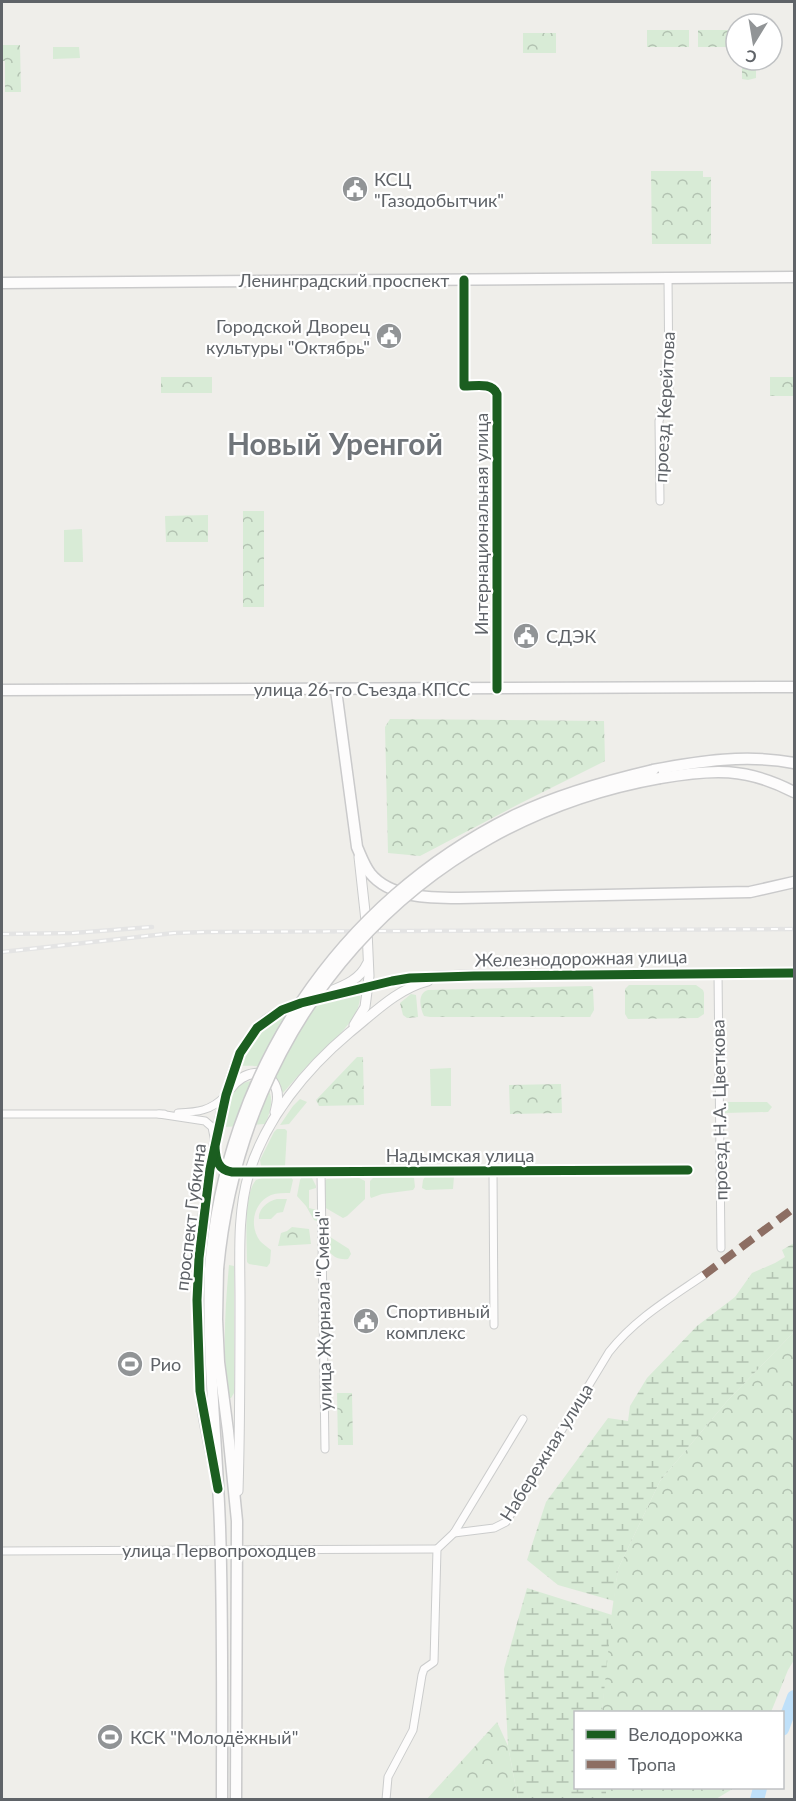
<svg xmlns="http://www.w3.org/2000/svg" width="796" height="1801" font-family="Lato,sans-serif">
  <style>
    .green { fill: #d8ebd6 }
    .forest { fill: url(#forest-crowns) }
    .wetland { fill: url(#wetland-marsh) }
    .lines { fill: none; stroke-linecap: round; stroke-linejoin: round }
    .river { stroke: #bfe0f9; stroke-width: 14 }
    .minor-casing { stroke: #cbcccc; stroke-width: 9 }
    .tertiary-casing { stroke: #cbcccc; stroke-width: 11 }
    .secondary-casing { stroke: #cacacb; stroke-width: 13 }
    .minor { stroke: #fdfcfc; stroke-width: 7 }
    .tertiary { stroke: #fdfcfc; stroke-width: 9 }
    .secondary { stroke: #fdfcfc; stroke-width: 10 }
    .rail-casing { stroke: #e4e4e4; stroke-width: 4.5 }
    .rail { stroke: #fff; stroke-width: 2; stroke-dasharray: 7; stroke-linecap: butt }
    .secondary-bridge-casing { stroke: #cacacb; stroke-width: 13; stroke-linecap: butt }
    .secondary-bridge { stroke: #fdfcfc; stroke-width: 10 }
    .quiet { stroke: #8d6e63; stroke-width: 8; stroke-dasharray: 15 8; stroke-linecap: butt }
    .cycleway-casing { stroke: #fff; stroke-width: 13 }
    .cycleway { stroke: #1b5e20; stroke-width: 9 }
    .labels { text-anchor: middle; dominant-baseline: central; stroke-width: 4.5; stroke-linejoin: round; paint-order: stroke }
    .poi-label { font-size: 18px; fill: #5f6368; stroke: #fff; text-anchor: start }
    .street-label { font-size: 18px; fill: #5f6368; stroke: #fff }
    .town-label { font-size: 30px; font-weight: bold; fill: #70757a; stroke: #fff }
  </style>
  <defs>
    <pattern id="forest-crowns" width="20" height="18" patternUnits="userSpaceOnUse" patternTransform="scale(1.5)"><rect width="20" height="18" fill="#d8ebd6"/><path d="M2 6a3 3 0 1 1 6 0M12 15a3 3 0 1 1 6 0" fill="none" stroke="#b2c2b1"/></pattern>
    <pattern id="wetland-marsh" width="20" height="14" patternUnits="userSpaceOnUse" patternTransform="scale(1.5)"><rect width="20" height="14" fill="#d8ebd6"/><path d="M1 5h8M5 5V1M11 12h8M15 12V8" fill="none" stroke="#b2c2b1"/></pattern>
  </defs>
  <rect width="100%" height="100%" fill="#efeeea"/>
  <g class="green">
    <polygon points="53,47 79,47 80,58 53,59"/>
    <polygon points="82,529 83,562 64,562 64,530"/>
    <path d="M 358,994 L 360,996 C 361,1021 324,1048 308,1065 C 299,1074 291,1084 283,1093 C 273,1071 267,1064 240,1066 C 266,1009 303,1006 358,994 Z"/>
    <polygon points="451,1068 451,1106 431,1106 430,1069"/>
    <path d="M 251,1081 C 276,1083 274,1106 265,1124 L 225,1127 C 226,1110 230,1083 251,1081 Z"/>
    <polygon points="300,1099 307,1102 289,1124 280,1125 293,1106"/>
    <polygon points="724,1102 767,1102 772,1107 768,1112 724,1113 723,1112 723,1103"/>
    <polygon points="285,1129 287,1131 285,1166 261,1166 260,1160 274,1132 277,1129"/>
    <polygon points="410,1176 414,1178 415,1187 413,1190 382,1194 371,1198 370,1196 370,1181 373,1178"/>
    <polygon points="454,1176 453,1189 426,1190 422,1188 423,1180 425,1177"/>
    <path d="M 265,1177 L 291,1177 L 293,1180 L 290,1193 C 284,1193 277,1193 271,1195 C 253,1203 249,1226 260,1241 C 263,1244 267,1247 271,1250 L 270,1263 L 267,1267 L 249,1264 L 247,1262 C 247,1242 243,1195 256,1180 Z"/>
    <polygon points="302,1177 312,1178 316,1186 316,1188 309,1190 309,1208 317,1210 317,1221 314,1220 306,1206 297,1196 300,1180"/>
    <polygon points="359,1178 365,1181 365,1199 347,1216 343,1218 324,1207 324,1181 327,1179"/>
    <path d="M 277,1199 L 287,1199 L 283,1212 L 277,1213 L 271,1219 L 259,1219 C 258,1209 268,1201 277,1199 Z"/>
    <path d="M 327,1235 L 349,1249 L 351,1254 L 348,1259 C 333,1261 325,1250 326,1236 Z"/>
    <path d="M 229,1265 L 234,1266 L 234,1393 L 231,1398 L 229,1398 C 222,1354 225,1309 229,1265 Z"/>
  </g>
  <g class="forest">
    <rect x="647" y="30" width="42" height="17"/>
    <rect x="698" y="30" width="38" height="17"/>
    <rect x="523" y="33" width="33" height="20"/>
    <polygon points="2,45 20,45 21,92 5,92 5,61 2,61"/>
    <polygon points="742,60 756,60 756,78 748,80 742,79"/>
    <polygon points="651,171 703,171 703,177 711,177 711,244 652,244"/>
    <rect x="161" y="377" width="51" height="16"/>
    <rect x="770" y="377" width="23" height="19"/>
    <rect x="243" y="511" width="21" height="96"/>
    <polygon points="208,515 208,542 166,542 165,516"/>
    <polygon points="390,719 604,721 605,761 519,804 420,856 388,853 385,727"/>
    <polygon points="629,985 696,985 703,990 704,993 704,1014 698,1018 628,1019 625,1014 625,989"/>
    <path d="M 591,986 L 593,988 L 594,1010 L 590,1017 L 430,1017 L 424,1016 C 420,1008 417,993 428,990 Z"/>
    <polygon points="411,994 416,995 418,1017 407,1018 403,1015 400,1003"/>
    <polygon points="357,1057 363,1057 364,1105 319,1106 316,1100"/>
    <polygon points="561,1084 562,1113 510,1114 509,1085"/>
    <polygon points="292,1227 309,1229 311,1244 278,1246 281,1233 287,1231"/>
    <polygon points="794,1332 794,1660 788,1670 771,1712 602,1712 608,1639 618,1569 660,1481 728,1400"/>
    <polygon points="337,1393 352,1393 353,1445 338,1445"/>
    <polygon points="497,1722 508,1746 518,1799 426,1800"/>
    <polygon points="606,1788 734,1788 716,1799 606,1799"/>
  </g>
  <g class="wetland">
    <polygon points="794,1243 794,1332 728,1400 660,1481 618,1569 614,1601 558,1585 527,1560 546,1502 608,1418 628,1421 630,1406 647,1378 697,1326 735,1297 752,1273 775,1263 785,1257 782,1250"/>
    <polygon points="527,1588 612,1615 602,1712 576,1712 576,1788 606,1788 606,1799 518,1799 508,1746 504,1669"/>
  </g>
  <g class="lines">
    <g class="river">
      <polyline points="782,1729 794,1697"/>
      <polyline points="757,1800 760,1788"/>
    </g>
    <g class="minor-casing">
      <g id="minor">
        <path d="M 464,280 L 464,386 C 476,386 492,382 497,394 L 497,689"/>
        <polyline points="660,501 659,421 669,390 668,278"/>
        <polyline points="718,973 721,1248"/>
        <path d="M 178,1113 C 197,1112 211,1111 225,1096"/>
        <polyline points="2,1114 164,1114"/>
        <polyline points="159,1114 205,1121 212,1127 214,1137"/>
        <path d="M 215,1148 C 217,1161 218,1170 232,1172 L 688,1170"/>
        <polyline points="493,1171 494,1325"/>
        <polyline points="321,1172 325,1449"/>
        <path d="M 454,1533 L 494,1528 L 506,1522 L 609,1352 C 635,1319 669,1299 704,1275"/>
        <polyline points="2,1551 437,1549"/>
        <polyline points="386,1800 388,1777 413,1730 422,1675 424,1669 434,1662 437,1549 454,1533 523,1419"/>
      </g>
    </g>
    <g class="tertiary-casing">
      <g id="tertiary">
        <path d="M 328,992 C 343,986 360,980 367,964"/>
        <polyline points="354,1025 365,1007 369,976 367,930 359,857"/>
        <path d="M 231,1088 C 242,1072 268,1065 276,1088 C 279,1096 277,1104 275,1112"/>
        <path d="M 213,1466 C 208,1441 202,1417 200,1392 C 192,1302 200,1201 221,1113 C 230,1081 237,1042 266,1020 C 287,1004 315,1000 341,994 C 362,989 383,982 404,979 C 451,973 501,976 549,975 C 631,974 713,973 794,973"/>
        <path d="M 238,1491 C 240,1427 240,1364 240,1300 C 240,1257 237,1214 249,1173 C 266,1118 306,1069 349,1033 C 374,1013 397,989 428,981"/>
      </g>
    </g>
    <g class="secondary-casing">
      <g id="secondary">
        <polyline points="2,283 794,277"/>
        <polyline points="2,690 794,687"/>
        <path d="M 336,690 L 357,847 C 361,856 364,865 370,873 C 390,898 430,898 459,898 L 750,892 L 794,882"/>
        <path d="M 653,770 C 700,761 747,754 794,763"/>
        <path d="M 660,778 C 712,769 746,767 794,792"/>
        <path d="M 210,1269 C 207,1355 217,1441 220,1527 C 223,1618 222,1709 222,1800"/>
        <polyline points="218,1269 217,1319 219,1362 228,1431 237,1521 236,1800"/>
      </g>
    </g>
    <use href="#minor" class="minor"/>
    <use href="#tertiary" class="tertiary"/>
    <use href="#secondary" class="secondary"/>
    <g class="rail-casing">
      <g id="rail">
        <polyline points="2,934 73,933 152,927"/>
        <polyline points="2,952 174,933 206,932 794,929"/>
      </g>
    </g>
    <use href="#rail" class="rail"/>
    <g class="secondary-bridge-casing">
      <g id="secondary-bridge">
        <path d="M 210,1269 C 225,1073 338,902 515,815 C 559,794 606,781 653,770"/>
        <path d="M 218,1269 C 241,1020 412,822 660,778"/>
      </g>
    </g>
    <use href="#secondary-bridge" class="secondary-bridge"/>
    <polyline class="quiet" points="704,1275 794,1208"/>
    <g class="cycleway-casing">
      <g id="cycleway">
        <path d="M 464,280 L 464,386 C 476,386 492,382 497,394 L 497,689"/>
        <path d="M 215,1148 C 216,1160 218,1170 232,1172 L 688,1170"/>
        <polyline points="218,1489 200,1391 197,1300 199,1258 210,1169 226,1095 240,1053 257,1028 282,1010 301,1003 392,981 410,978 474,976 794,973"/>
      </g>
    </g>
    <use href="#cycleway" class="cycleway"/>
  </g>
  <defs>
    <g id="civic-disc" transform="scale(1.35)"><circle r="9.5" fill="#919496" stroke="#fff"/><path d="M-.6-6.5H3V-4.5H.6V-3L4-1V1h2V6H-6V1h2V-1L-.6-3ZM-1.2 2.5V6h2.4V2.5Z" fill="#fff"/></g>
    <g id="stadium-disc" transform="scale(1.35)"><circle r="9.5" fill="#919496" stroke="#fff"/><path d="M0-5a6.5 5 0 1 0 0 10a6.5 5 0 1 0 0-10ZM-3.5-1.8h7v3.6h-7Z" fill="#fff"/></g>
  </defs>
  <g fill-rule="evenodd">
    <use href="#civic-disc" x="355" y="189"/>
    <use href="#civic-disc" x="389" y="336"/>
    <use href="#civic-disc" x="526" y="636"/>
    <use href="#civic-disc" x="366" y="1321"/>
    <use href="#stadium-disc" x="130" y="1364"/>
    <use href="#stadium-disc" x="110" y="1737"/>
  </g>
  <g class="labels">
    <g class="poi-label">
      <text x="374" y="179">КСЦ<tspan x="374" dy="21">"Газодобытчик"</tspan></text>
      <text x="370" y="326" text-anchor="end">Городской Дворец<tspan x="370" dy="21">культуры "Октябрь"</tspan></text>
      <text x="546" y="636">СДЭК</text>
      <text x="386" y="1311">Спортивный<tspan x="386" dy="21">комплекс</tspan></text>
      <text x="150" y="1364">Рио</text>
      <text x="130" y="1737">КСК "Молодёжный"</text>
    </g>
    <g class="street-label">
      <text x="344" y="280">Ленинградский проспект</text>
      <text transform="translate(664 407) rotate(-87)">проезд Керейтова</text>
      <text transform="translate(481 524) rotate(-90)">Интернациональная улица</text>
      <text x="362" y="689">улица 26-го Съезда КПСС</text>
      <text transform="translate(581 958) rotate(-1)">Железнодорожная улица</text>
      <text transform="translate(719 1110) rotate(-91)">проезд Н.А. Цветкова</text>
      <text x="460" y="1155">Надымская улица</text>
      <text transform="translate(190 1217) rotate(-83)">проспект Губкина</text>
      <text transform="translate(323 1311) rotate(-91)">улица Журнала "Смена"</text>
      <text transform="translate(546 1452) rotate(-58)">Набережная улица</text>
      <text x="219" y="1550">улица Первопроходцев</text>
    </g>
    <g class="town-label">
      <text x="335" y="443">Новый Уренгой</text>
    </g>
  </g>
  <rect width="796" height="1801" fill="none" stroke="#5f6368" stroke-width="6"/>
  <rect x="574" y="1711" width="210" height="78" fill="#ffffff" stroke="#bfc1c3" stroke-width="1.5"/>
  <rect x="586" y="1730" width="30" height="9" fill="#1b5e20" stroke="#bfc1c3" stroke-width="1.5"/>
  <text x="628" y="1741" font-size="18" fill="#5f6368">Велодорожка</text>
  <rect x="586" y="1760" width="30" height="9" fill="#8d6e63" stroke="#bfc1c3" stroke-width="1.5"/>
  <text x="628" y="1771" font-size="18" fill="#5f6368">Тропа</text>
  <g transform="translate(754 42) rotate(191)"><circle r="28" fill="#ffffff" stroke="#bfc1c3" stroke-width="1.5"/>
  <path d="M0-4.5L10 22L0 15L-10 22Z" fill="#919496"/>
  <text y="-9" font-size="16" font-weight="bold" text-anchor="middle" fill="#5f6368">С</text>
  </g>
</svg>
